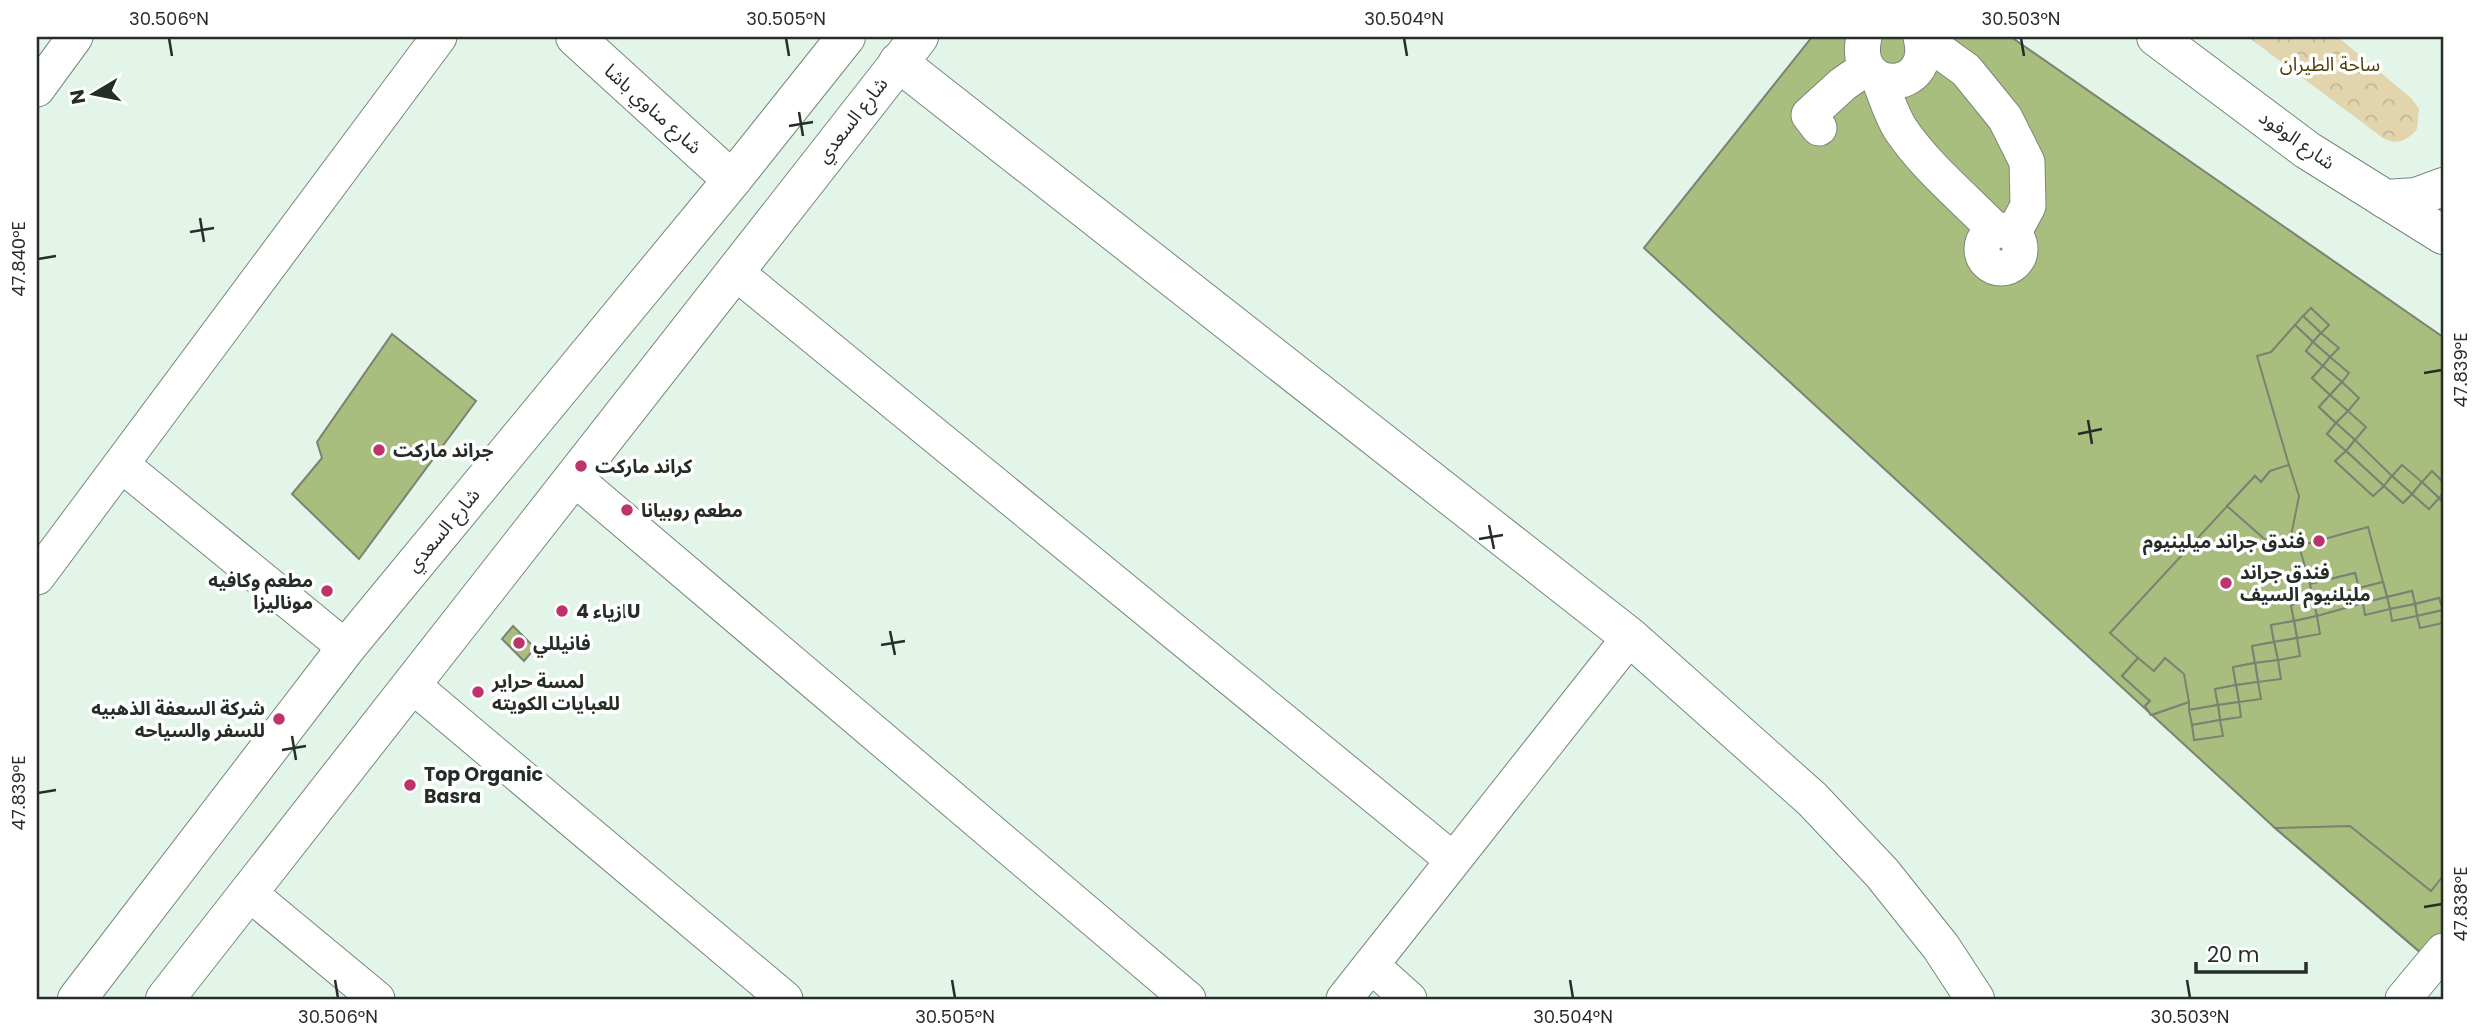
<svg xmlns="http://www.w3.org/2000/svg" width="2480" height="1036" font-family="Poppins,'Noto Sans Arabic',sans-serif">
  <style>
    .park { fill: url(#park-crowns) }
    .building { fill: #a9bd7e; stroke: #7c8271; stroke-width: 2 }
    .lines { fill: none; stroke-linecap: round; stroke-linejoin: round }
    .minor-casing { stroke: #77887b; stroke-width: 37 }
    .tertiary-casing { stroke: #77887b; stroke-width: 40 }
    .secondary-casing { stroke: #77887b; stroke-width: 40 }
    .primary-casing { stroke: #77887b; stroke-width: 40 }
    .minor { stroke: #fff; stroke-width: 35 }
    .tertiary { stroke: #fff; stroke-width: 38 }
    .secondary { stroke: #fff; stroke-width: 38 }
    .primary { stroke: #fff; stroke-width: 38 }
    .ticks { fill: none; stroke: #262d28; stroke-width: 2.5 }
    .poi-dot { fill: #bd336b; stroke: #fff; stroke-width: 2.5 }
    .labels { text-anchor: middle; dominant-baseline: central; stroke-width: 7; stroke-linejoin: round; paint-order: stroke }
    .park-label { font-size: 19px; fill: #4e3f09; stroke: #fff }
    .street-label { font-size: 19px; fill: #262d28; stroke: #fff }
    .poi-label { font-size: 19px; font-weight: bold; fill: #262d28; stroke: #fff; text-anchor: start }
    .neatline { fill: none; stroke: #262d28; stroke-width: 2.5 }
    .ticks-label { font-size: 18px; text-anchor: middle; fill: #262d28 }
  </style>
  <defs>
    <pattern id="park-crowns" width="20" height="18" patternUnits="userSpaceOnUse" patternTransform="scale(1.75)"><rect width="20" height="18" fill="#e2d5ad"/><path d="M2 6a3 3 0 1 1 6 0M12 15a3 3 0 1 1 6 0" fill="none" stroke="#c2b795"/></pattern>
  </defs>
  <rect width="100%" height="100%" fill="#e3f5e8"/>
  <path class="park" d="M 2248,37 L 2338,37 L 2412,99 L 2419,109 L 2417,129 C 2408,140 2397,146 2383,138 Z"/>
  <g class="building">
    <polygon points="1812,37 2011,37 2443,337 2443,953 2434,964 2275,828 1644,248"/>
    <polygon points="2311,308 2329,325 2321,333 2303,316"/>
    <polygon points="2303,316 2321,333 2313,342 2295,325"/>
    <polygon points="2295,325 2313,342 2306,351 2323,366 2312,378 2330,395 2319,407 2336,423 2327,434 2346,451 2335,461 2373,496 2384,486 2403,503 2412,494 2429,509 2439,498 2443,503 2443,610 2439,598 2415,604 2412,591 2387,597 2383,582 2359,588 2355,573 2310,584 2313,600 2291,605 2294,621 2271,625 2274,642 2252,646 2255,663 2233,667 2236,685 2215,689 2218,705 2189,710 2189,702 2151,715 2145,706 2150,701 2122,676 2138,658 2110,633 2255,476 2261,482 2270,471 2289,465 2257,356 2271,352"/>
    <polygon points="2321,333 2339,348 2330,357 2313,342"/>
    <polygon points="392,334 476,401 359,559 292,494 322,458 317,442"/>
    <polygon points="2313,342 2330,357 2323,366 2306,351"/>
    <polygon points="2330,357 2349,373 2342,382 2323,366"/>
    <polygon points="2323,366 2342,382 2330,395 2312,378"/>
    <polygon points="2342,382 2359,398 2348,411 2330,395"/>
    <polygon points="2330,395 2348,411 2336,423 2319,407"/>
    <polygon points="2348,411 2366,427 2355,440 2336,423"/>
    <polygon points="2336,423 2355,440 2346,451 2327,434"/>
    <polygon points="2355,440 2392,476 2384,486 2346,451"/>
    <polygon points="2346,451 2384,486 2373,496 2335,461"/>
    <polygon points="2289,465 2299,496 2291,536 2278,551 2227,506 2255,476 2261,482 2270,471"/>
    <polygon points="2402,465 2422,482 2412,494 2392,476"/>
    <polygon points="2432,471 2443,482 2443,493 2439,498 2422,482"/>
    <polygon points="2392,476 2412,494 2403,503 2384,486"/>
    <polygon points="2422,482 2439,498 2429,509 2412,494"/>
    <polygon points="2368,527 2383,582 2359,588 2355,573 2310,584 2299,546"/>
    <polygon points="2355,573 2359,588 2313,600 2310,584"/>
    <polygon points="2383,582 2387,597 2363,603 2359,588"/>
    <polygon points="2359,588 2363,603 2317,616 2313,600"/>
    <polygon points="2412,591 2415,604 2390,609 2387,597"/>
    <polygon points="2387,597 2390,609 2365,615 2363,603"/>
    <polygon points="2439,598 2443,610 2417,616 2415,604"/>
    <polygon points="2313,600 2317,616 2294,621 2291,605"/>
    <polygon points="2415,604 2417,616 2392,621 2390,609"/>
    <polygon points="2443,610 2443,623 2420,628 2417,616"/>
    <polygon points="2317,616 2320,634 2297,638 2294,621"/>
    <polygon points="2294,621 2297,638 2274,642 2271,625"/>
    <polygon points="513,626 535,648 524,661 502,639"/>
    <polygon points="2297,638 2300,656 2278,660 2274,642"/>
    <polygon points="2274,642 2278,660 2255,663 2252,646"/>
    <polygon points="2138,658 2154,671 2165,658 2184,674 2189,702 2151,715 2145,706 2150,701 2122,676"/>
    <polygon points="2278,660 2281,679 2258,682 2255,663"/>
    <polygon points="2255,663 2258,682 2236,685 2233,667"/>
    <polygon points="2258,682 2261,699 2239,702 2236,685"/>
    <polygon points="2236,685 2239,702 2218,705 2215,689"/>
    <polygon points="2239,702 2241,717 2220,720 2218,705"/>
    <polygon points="2218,705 2220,720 2192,725 2189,710"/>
    <polygon points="2220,720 2223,736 2194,740 2192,725"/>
    <polygon points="2350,826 2431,891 2443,876 2443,953 2434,964 2275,828"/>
  </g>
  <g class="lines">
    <g class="minor-casing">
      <g id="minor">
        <path d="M 1864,37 C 1850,97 1936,95 1921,37"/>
        <polyline points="1924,50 1941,52 1966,70 2005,118 2027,162 2028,206 2013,234"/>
        <path d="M 1879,79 C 1886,96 1891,115 1901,130 C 1927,168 1963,197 1995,230"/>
        <polyline points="37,89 75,37"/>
        <polyline points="1819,128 1809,115 1843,84 1866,68"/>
        <circle cx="2001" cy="249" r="19"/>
        <polyline points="734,271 1453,860"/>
        <polyline points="122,465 346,648"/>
        <polyline points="573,477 1188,999"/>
        <polyline points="37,577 439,37"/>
        <polyline points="411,684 785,999"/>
        <polyline points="249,893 377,999"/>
        <polyline points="1371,965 1409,999"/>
        <polyline points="1344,999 1630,637"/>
        <polyline points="2403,999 2443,951"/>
      </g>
    </g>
    <g class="tertiary-casing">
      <g id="tertiary">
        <polyline points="575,37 732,180"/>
        <polyline points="898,62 1630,637 1812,799 1882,873 1941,947 1975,999"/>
      </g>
    </g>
    <g class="secondary-casing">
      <g id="secondary">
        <polyline points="77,999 346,648 732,180 846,37"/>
        <polyline points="165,999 919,37"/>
      </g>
    </g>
    <g class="primary-casing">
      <g id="primary">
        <polyline points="2156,37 2307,150 2443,235"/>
        <polyline points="2385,199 2416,197 2443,187"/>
      </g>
    </g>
    <use href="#minor" class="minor"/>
    <use href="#tertiary" class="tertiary"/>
    <use href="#secondary" class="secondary"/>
    <use href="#primary" class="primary"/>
  </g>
  <path class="ticks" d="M 169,38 L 172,56M 786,38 L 789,56M 1404,38 L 1407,56M 2021,38 L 2024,56M 799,112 L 803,136M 789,126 L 813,122M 200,218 L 204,242M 190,232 L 214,228M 38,259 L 56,256M 2424,373 L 2442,370M 2088,420 L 2092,444M 2078,434 L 2102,429M 1489,525 L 1494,549M 1479,539 L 1503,535M 890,631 L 895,655M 881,645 L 905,641M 292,736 L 296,760M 282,750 L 306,746M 38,793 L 56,790M 2424,907 L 2442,904M 335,980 L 338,998M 952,980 L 955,998M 1570,980 L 1573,998M 2187,980 L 2190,998"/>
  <g class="poi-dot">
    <circle cx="379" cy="450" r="7"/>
    <circle cx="581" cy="466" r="7"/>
    <circle cx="627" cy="510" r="7"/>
    <circle cx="2319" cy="541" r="7"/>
    <circle cx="2226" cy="583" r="7"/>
    <circle cx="327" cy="591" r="7"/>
    <circle cx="562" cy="611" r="7"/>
    <circle cx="519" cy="643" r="7"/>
    <circle cx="478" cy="692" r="7"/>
    <circle cx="279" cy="719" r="7"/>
    <circle cx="410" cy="785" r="7"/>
  </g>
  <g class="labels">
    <g class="park-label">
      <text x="2330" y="64">ساحة الطيران</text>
    </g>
    <g class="street-label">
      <text transform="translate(653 109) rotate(42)">شارع مناوي باشا</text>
      <text transform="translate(852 120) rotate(-52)">شارع السعدي</text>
      <text transform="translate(2297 140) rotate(35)">شارع الوفود</text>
      <text transform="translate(443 530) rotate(-50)">شارع السعدي</text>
    </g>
    <g class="poi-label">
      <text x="393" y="450">جراند ماركت</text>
      <text x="595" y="466">كراند ماركت</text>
      <text x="641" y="510">مطعم روبيانا</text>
      <text x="2305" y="541" text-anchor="end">فندق جراند ميلينيوم</text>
      <text x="2240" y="572">فندق جراند<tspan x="2240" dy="22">مليلنيوم السيف</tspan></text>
      <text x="313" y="580" text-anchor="end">مطعم وكافيه<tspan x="313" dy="22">موناليزا</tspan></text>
      <text x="576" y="611">ازياء 4U</text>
      <text x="533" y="643">فانيللي</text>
      <text x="492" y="681">لمسة حراير<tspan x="492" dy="22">للعبايات الكويته</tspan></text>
      <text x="265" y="708" text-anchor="end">شركة السعفة الذهبيه<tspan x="265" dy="22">للسفر والسياحه</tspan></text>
      <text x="424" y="774">Top Organic<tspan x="424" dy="22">Basra</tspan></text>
    </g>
  </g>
  <rect width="2480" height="1036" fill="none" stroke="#ffffff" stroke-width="77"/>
  <g transform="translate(94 94) rotate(260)" stroke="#ffffff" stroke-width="5" paint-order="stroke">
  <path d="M0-5L12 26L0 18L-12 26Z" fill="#262d28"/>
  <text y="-10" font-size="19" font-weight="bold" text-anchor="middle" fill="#262d28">N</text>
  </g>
  <path d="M2196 962v10h110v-10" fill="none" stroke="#262d28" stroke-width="3.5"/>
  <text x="2207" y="962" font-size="21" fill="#262d28" stroke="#ffffff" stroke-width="5" paint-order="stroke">20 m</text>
  <rect x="38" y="38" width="2404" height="960" class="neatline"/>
  <g class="ticks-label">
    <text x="169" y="25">30.506°N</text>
    <text x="786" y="25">30.505°N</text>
    <text x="1404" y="25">30.504°N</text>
    <text x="2021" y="25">30.503°N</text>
    <text transform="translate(19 259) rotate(-90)" y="6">47.840°E</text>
    <text transform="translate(2461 370) rotate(-90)" y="6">47.839°E</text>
    <text transform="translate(19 793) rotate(-90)" y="6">47.839°E</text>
    <text transform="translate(2461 904) rotate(-90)" y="6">47.838°E</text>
    <text x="338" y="1023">30.506°N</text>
    <text x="955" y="1023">30.505°N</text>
    <text x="1573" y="1023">30.504°N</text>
    <text x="2190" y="1023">30.503°N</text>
  </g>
</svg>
